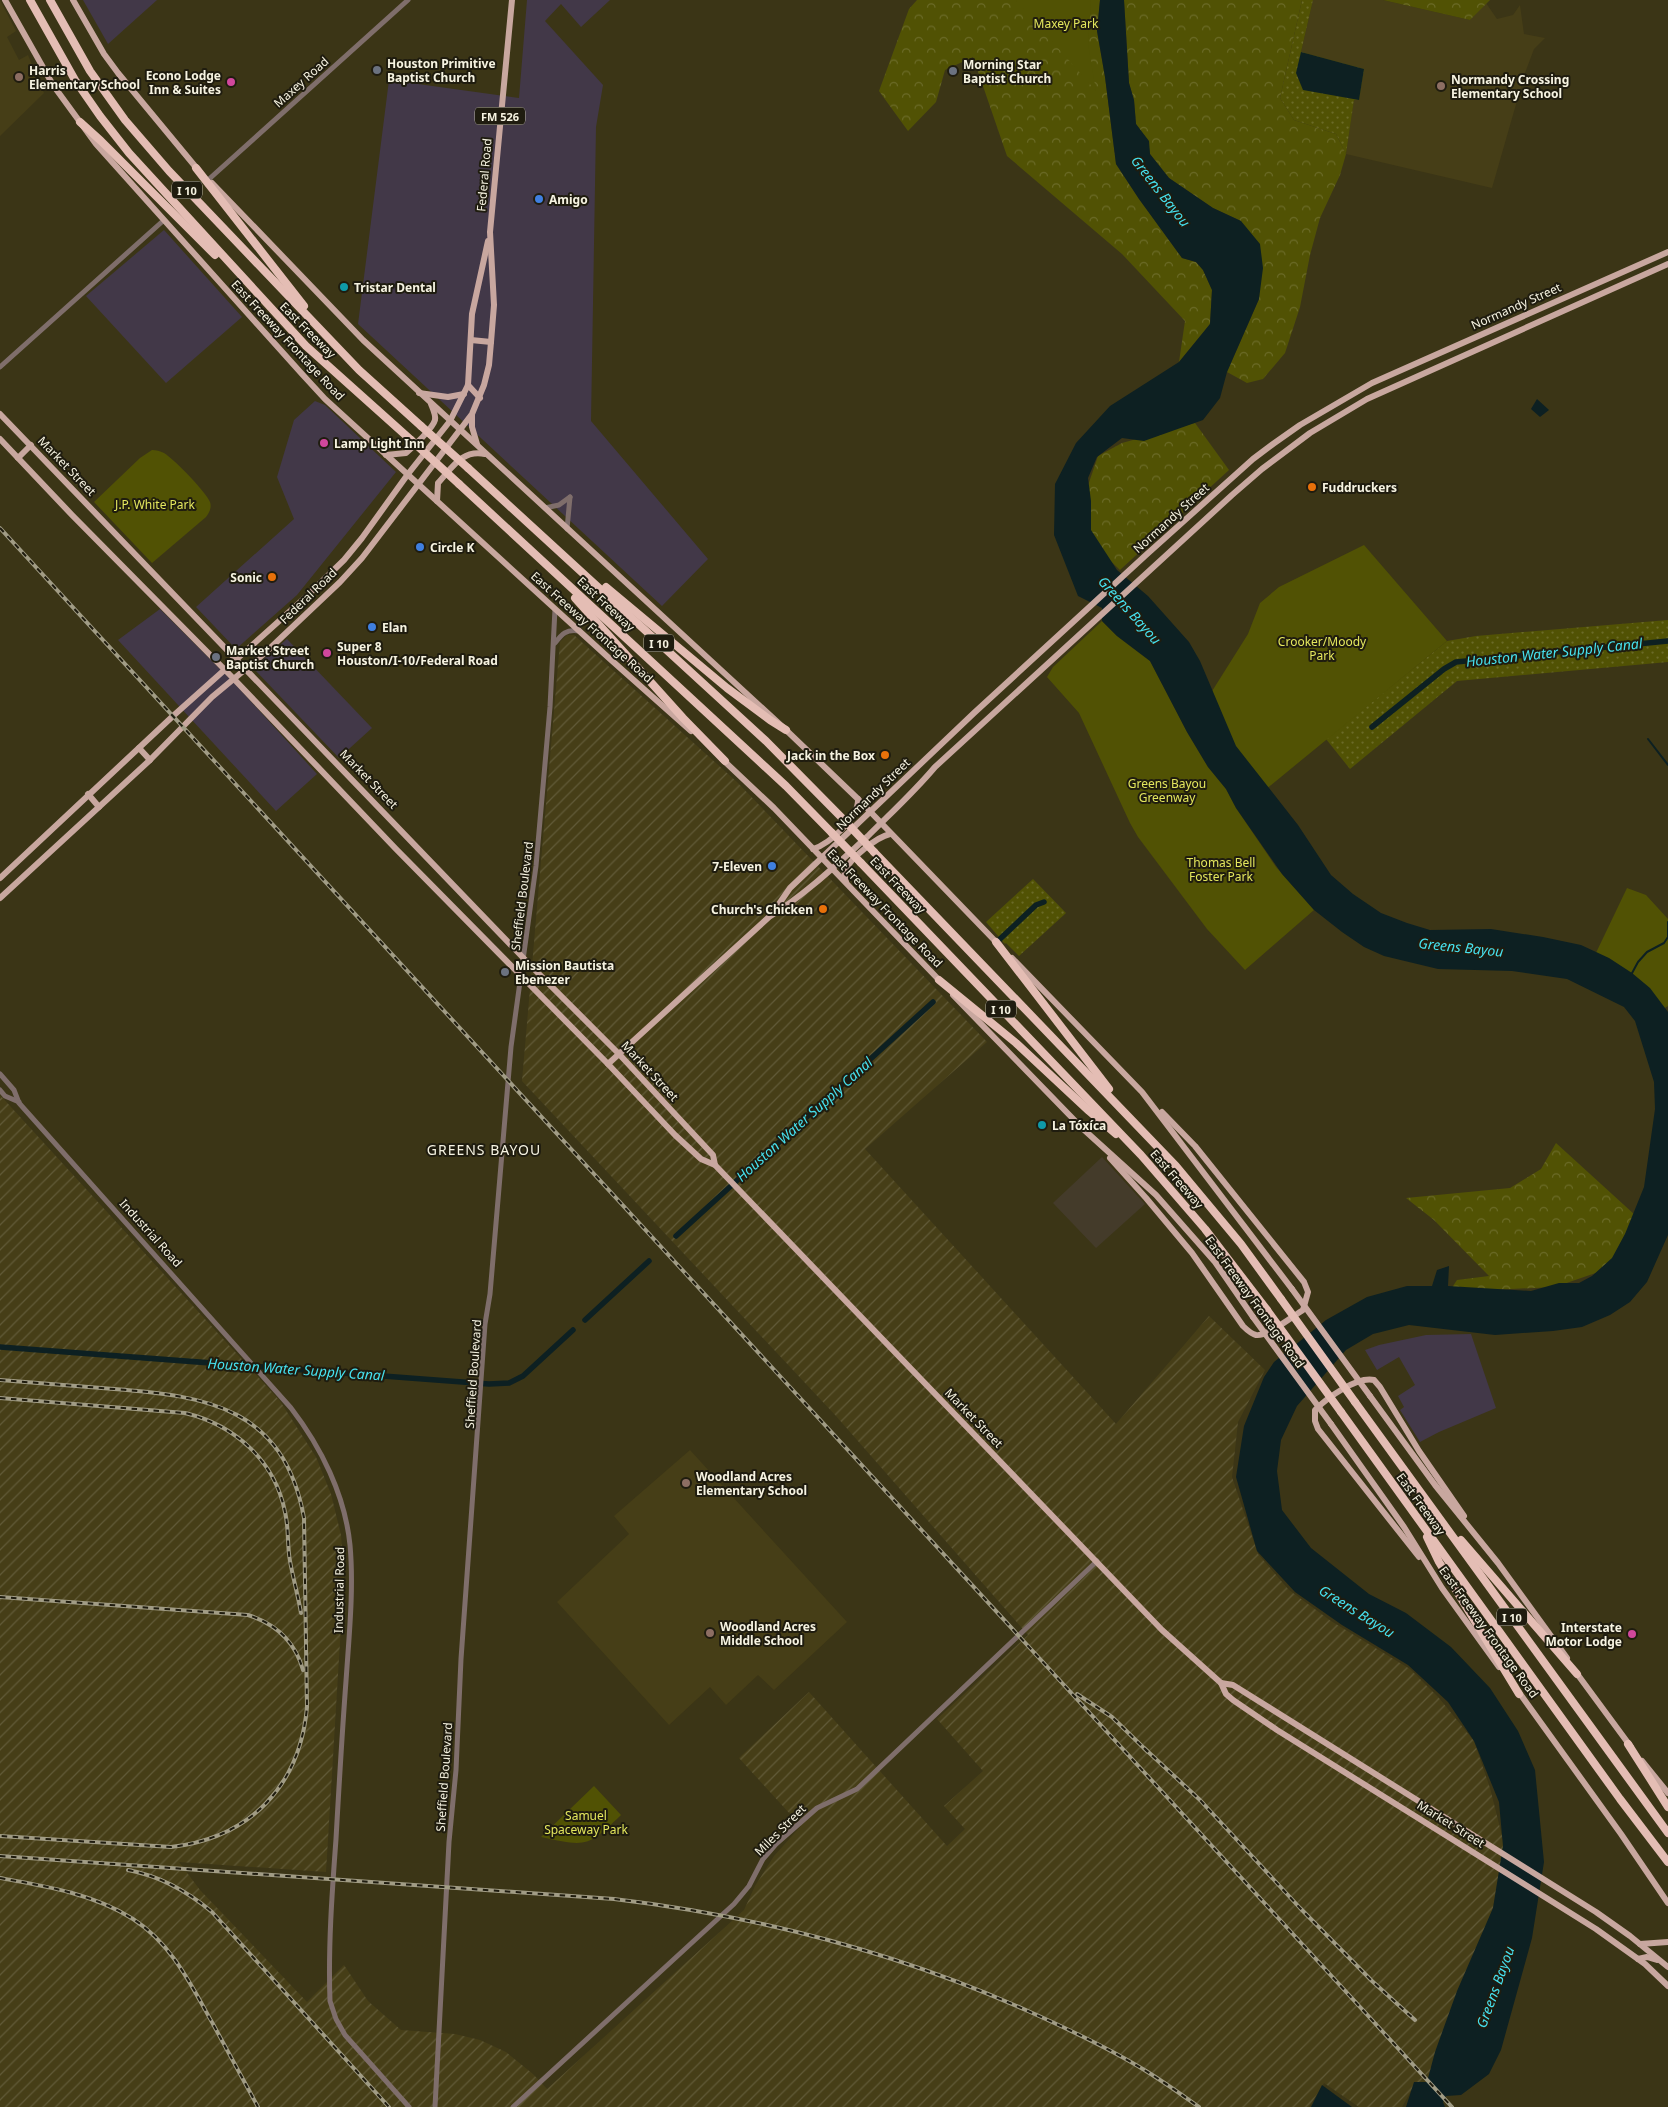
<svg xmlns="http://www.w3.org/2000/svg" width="1668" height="2107" font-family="'Noto Sans',sans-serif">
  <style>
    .commercial { fill: #423848 }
    .industrial { fill: url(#industrial-furrows) }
    .built { fill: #463e17 }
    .medical { fill: #443b2a }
    .grass { fill: url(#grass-dots) }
    .forest { fill: url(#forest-crowns) }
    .green { fill: #515204 }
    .water { fill: #0d2022 }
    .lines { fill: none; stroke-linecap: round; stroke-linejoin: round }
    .stream { stroke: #0d2022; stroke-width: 2 }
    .canal { stroke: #0d2022; stroke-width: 5.5 }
    .minor { stroke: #7f6e6b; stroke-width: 5 }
    .major { stroke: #c8a79f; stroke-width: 6 }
    .highway { stroke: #e4bdb4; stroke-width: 8 }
    .rail-casing { stroke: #a19c85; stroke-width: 4 }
    .rail { stroke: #1f1c0f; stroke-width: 2; stroke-dasharray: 5.5; stroke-linecap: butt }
    .major-bridge { stroke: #c8a79f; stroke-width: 6 }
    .highway-bridge { stroke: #e4bdb4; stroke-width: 8 }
    .worship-dot { fill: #6b7280; stroke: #1f1c0f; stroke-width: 2 }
    .education-dot { fill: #8d6e63; stroke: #1f1c0f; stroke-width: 2 }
    .hotel-dot { fill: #d1479c; stroke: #1f1c0f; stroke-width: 2 }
    .shop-dot { fill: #3f7fe0; stroke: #1f1c0f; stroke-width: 2 }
    .culture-dot { fill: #0f9aa8; stroke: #1f1c0f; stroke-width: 2 }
    .food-dot { fill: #e8710a; stroke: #1f1c0f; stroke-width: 2 }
    .labels { text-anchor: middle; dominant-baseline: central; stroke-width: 4; stroke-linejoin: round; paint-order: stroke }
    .shield { fill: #1f1c0f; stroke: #b6b2a2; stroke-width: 1 }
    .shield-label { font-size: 11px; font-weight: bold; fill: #f6f3e1 }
    .park-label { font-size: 12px; fill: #e4e75d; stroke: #1f1c0f }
    .poi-label { font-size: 12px; font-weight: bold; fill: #f6f3e1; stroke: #1f1c0f; text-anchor: start }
    .street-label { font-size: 12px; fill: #f6f3e1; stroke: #1f1c0f }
    .water-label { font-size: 14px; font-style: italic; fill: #46e1ef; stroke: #1f1c0f }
    .neighbourhood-label { font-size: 14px; letter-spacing: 1px; fill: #f6f3e1; stroke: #1f1c0f }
  </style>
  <defs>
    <pattern id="industrial-furrows" width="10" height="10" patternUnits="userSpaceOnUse" patternTransform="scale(1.25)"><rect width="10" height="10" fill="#463e17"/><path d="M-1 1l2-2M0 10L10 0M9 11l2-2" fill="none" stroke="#615a38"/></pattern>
    <pattern id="grass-dots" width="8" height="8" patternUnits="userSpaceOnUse" patternTransform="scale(1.25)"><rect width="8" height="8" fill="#515204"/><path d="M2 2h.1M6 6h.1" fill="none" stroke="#6b6b28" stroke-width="1.8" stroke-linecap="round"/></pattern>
    <pattern id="forest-crowns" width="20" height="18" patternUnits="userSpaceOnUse" patternTransform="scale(1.25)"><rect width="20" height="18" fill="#515204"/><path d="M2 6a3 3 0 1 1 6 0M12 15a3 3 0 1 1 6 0" fill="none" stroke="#6b6b28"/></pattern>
  </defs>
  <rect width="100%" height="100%" fill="#3b3516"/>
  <g class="commercial">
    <polygon points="83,0 157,0 108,44"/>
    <polygon points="527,0 610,0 581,27 561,4 545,21 603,85 596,127 591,421 708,559 662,606 358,324 389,80 519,98"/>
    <polygon points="164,230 242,317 166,383 86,296"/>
    <polygon points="315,401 325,405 396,472 297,595 236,649 196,607 294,519 277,477 294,420"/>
    <polygon points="160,609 236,685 317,774 276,811 118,640"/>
    <polygon points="287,639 372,728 339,758 253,668"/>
    <polygon points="1471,1334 1496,1408 1439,1432 1420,1442 1400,1410 1404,1407 1398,1396 1415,1385 1399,1357 1377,1370 1365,1350 1379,1345 1426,1335"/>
  </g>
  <polygon class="industrial" points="567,635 574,635 737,782 987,1042 865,1149 1116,1424 1209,1316 1265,1370 1238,1422 1232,1477 1258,1554 1289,1590 1331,1621 1410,1669 1439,1698 1474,1741 1490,1788 1504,1844 1493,1908 1429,2076 1427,2082 1416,2082 1402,2107 1359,2107 1324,2083 1309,2107 0,2107 0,1095 280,1401 316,1457 331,1494 341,1535 344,1576 326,1872 179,1862 200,1890 307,2002 344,1965 368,2001 401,2030 455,2034 480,2040 506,2052 533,2074 547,2089 744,1910 755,1886 774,1856 801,1826 739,1758 809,1692 947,1846 965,1829 944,1806 983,1771 937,1719 1028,1635 836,1416 522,1081 560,642"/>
  <g class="built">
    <polygon points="0,0 16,31 7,37 19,60 28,55 44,93 0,136"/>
    <polygon points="1313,0 1383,0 1470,20 1486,3 1497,19 1513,15 1520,5 1524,34 1545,38 1534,49 1525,73 1492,188 1346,154 1354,99 1359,100 1301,52"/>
    <polygon points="690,1450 847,1622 774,1690 758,1675 726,1705 710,1687 669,1725 557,1602 629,1534 614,1516"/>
  </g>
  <polygon class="medical" points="1102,1157 1145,1204 1096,1248 1053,1203"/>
  <g class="grass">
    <polygon points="1302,0 1313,0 1301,52 1364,69 1359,100 1354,100 1346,154 1336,134 1294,120 1280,98"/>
    <polygon points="1668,620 1668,662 1457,681 1350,769 1326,739 1447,641 1476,636"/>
    <polygon points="1033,879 1066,913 1019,956 1006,943 1005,944 986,922"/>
  </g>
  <g class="forest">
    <polygon points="917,0 1100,0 1097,31 1105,77 1116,164 1139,199 1182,258 1196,262 1203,270 1212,290 1210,324 1179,362 1185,321 1122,254 1007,156 973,57 945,70 936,102 908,131 879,91 909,9"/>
    <polygon points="1124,0 1302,0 1280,98 1294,120 1336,134 1346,154 1340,175 1320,218 1310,255 1300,307 1285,353 1263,379 1247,383 1227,372 1259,299 1241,221 1213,208 1169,178 1150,154 1148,141 1136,124 1134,100 1129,83"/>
    <polygon points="1383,0 1490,0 1470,20"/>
    <polygon points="1195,423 1229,470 1120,570 1097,548 1080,509 1098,456 1122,443"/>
    <polygon points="1556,1143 1635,1215 1607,1269 1555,1287 1449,1292 1457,1280 1489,1276 1434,1220 1406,1198 1510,1188 1541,1169"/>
  </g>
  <g class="green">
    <polygon points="1016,0 1091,0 1088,43 1096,91"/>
    <path d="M 152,450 C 156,450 160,451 164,453 C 175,460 205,491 210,502 C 212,508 209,513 206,517 L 152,563 L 94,502 L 140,458 Z"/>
    <polygon points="1364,545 1447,641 1265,790 1238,755 1209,696 1248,634 1260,603 1279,587"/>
    <polygon points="1102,621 1117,636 1150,661 1187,732 1208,767 1226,789 1236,808 1276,867 1314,910 1245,970 1207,929 1138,837 1130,823 1079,713 1047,677 1053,667"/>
    <polygon points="1627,888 1646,895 1668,919 1668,1006 1660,1011 1594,957"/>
    <path d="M 594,1786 L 621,1815 C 588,1847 587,1847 541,1837 Z"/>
  </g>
  <g class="water">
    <polygon points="1100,0 1124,0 1129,83 1134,100 1136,124 1149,141 1150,154 1169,178 1213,208 1241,221 1260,244 1263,268 1259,299 1227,372 1220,398 1203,420 1144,441 1122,438 1097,457 1088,478 1091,501 1091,530 1117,570 1148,596 1189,642 1200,661 1236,746 1298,825 1331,875 1353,894 1381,913 1407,923 1430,930 1491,929 1543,937 1581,945 1609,958 1632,973 1650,988 1668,1012 1668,1235 1647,1282 1630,1302 1610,1315 1582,1327 1553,1331 1495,1335 1409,1325 1373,1334 1346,1350 1297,1406 1281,1440 1277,1471 1282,1510 1311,1548 1369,1594 1406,1613 1451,1647 1490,1688 1518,1731 1535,1770 1544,1862 1532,1938 1501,2050 1489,2074 1461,2095 1446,2096 1443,2102 1445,2107 1406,2107 1414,2082 1427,2082 1435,2052 1457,1991 1493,1908 1503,1846 1499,1802 1474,1741 1448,1702 1408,1665 1342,1625 1295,1592 1257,1551 1236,1477 1244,1426 1264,1377 1274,1362 1326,1320 1367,1297 1407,1286 1432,1286 1437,1270 1449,1266 1448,1286 1531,1291 1559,1283 1579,1283 1592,1276 1612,1258 1625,1234 1644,1187 1655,1109 1654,1082 1635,1021 1624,1007 1567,979 1512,971 1438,969 1384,956 1364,947 1342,932 1314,910 1282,874 1236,808 1226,789 1208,767 1187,732 1150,661 1117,636 1102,621 1102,608 1078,596 1054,535 1055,484 1076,443 1110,406 1179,362 1210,324 1212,290 1203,270 1196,262 1182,258 1139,199 1116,164 1105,77 1097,31"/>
    <polygon points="1301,52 1364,69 1359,100 1303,90 1296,73"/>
    <polygon points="1537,399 1549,410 1540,417 1531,409"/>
    <polygon points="1322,2085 1352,2107 1311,2107"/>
  </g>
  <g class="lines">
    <g class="stream">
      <polyline points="1648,739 1668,765"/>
      <polyline points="1631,975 1638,962 1647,952 1664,943 1668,937 1668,922"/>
    </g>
    <g class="canal">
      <polyline points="1372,727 1444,669 1456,662 1668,641"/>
      <polyline points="1000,939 1036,905 1044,902"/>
      <polyline points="676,1236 933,1002"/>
      <polyline points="585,1320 649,1261"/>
      <polyline points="0,1347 489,1384 509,1383 523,1376 573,1330"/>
    </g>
    <g class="minor">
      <polyline points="208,180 408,0"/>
      <polyline points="0,367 164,220"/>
      <polyline points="545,508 559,505 570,497"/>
      <polyline points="567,529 570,497"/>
      <path d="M 555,643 C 562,634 566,629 579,631"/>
      <path d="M 0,1074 L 14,1090 L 19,1103 L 291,1408 C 321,1447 345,1495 350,1545 C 354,1589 349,1636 346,1681 C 342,1734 339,1786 336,1839 C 332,1893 328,1948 330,2001 L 336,2019 L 345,2035 L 409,2107"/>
      <polyline points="0,1090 5,1096 19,1102"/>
      <polyline points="435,2107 449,1842 456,1770 461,1659 485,1324 490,1294 511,1047 536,866 550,707 555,609"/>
      <polyline points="513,2107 734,1904 749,1886 763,1859 776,1844 817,1808 857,1789 1097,1561"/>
    </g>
    <g class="major">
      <polyline points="5,0 53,85 96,144 302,374 325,399 610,659 691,731"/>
      <polyline points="73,0 104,54 118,73 199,171"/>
      <polyline points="212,183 363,340 786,730 858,799 998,944"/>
      <polyline points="471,340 491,342"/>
      <polyline points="468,385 480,398"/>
      <polyline points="419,393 448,397 464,394"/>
      <polyline points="0,414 534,969 619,1054 713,1155 715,1165"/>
      <polyline points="472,415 472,427 477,444"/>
      <polyline points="0,439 72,515 233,678 396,849 608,1064 675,1135 701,1159 715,1165 1162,1630 1221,1683 1226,1694 1233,1700 1277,1730 1596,1929 1645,1964 1668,1986"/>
      <path d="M 386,455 L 406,453 C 413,447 433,428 435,420 C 436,415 433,409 431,404"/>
      <polyline points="18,458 31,445"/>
      <path d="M 437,501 L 438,483 C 452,468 462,449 485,454"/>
      <polyline points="139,748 150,760"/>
      <polyline points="722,759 774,808 941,982"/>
      <polyline points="88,794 99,807"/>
      <path d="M 813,849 C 829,844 859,818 858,799"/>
      <polyline points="0,878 173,716 307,596 344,560 362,538 408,474 450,421 468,385 472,314 488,241"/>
      <path d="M 846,882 C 845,878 844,875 845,871 C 850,858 877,837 890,834"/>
      <polyline points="0,898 150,760 212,697 266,652 340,582 362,558 472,414 484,385 489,365 491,342 494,305 490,232 512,0"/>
      <polyline points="772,914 790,888 974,713 1146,555 1253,459 1273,444 1300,425 1372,383 1668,252"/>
      <polyline points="1012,958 1142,1092 1292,1289"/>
      <polyline points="953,995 1082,1128 1156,1195 1215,1262 1253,1317"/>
      <path d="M 608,1064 L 769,917 C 806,894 836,865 868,836 C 891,813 914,792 935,767 L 1232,495 L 1262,469 L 1310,433 L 1367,399 L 1668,264"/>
      <path d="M 1110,1158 L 1146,1198 L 1192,1253 L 1243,1326 C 1246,1329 1252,1334 1256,1335 C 1267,1337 1293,1316 1303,1310 L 1308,1292 L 1304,1282 L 1195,1146 L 1162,1112"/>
      <polyline points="1370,1396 1435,1485 1498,1563 1567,1658"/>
      <polyline points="1331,1424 1404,1527 1442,1588 1499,1667"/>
      <path d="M 1419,1557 L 1318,1429 L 1315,1421 L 1315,1410 C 1327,1398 1357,1376 1374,1380 L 1380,1387 L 1419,1451 L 1464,1516"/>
      <polyline points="1575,1671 1631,1747"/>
      <polyline points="1221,1683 1233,1685 1596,1912 1630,1936 1668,1967"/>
      <polyline points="1518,1691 1621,1834 1668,1903"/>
      <polyline points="1642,1761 1668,1793"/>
      <polyline points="1640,1944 1668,1942"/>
      <polyline points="1638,1959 1647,1957 1657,1960"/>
    </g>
    <g class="highway">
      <polyline points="30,0 75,80 100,116 129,153 306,346 411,440"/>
      <polyline points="50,0 90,71 125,120 169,171 359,370 421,426"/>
      <polyline points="80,122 101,141 215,255"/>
      <polyline points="196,168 304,306"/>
      <polyline points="468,468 766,741 846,822"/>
      <polyline points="459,484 786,786 832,833"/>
      <polyline points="606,587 727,688 770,720 786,730"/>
      <polyline points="575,598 683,718 725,761"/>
      <polyline points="874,852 1176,1166 1241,1244 1281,1299"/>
      <polyline points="861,863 1141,1155 1205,1229 1267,1310"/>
      <polyline points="996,942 1109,1089"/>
      <polyline points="939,980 1016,1043 1089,1111 1116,1134"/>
      <polyline points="1355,1402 1668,1833"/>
      <polyline points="1341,1412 1620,1799 1668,1862"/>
      <polyline points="1427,1537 1439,1562 1519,1694"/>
      <polyline points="1461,1540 1577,1674"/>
      <polyline points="1628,1744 1668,1807"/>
    </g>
    <g class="rail-casing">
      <g id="rail">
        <polyline points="0,528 1452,2107"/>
        <path d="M 0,1380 C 38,1383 76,1386 114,1389 C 208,1396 284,1408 304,1518 L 307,1707 C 300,1786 250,1838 171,1847 L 0,1836"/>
        <path d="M 0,1398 L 185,1413 C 235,1425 275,1461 285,1512 C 289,1528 287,1545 290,1561 C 293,1578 298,1595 301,1613"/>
        <path d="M 0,1597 L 248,1615 C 276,1624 295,1641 303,1670"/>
        <polyline points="1077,1694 1112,1717 1148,1752"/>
        <polyline points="1144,1748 1200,1800 1300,1908 1372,1981 1415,2020"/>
        <path d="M 0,1856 L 614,1899 C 757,1916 896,1952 1028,2011 C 1068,2029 1109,2048 1146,2071 C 1164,2082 1182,2095 1199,2107"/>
        <path d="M 128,1870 C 160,1876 187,1891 212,1912 L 389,2107"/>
        <path d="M 0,1878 C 45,1886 94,1894 133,1919 C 172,1944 191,1985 213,2024 C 228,2052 243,2079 258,2107"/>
      </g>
    </g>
    <use href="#rail" class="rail"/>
    <g class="major-bridge">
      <polyline points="1292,1289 1370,1396"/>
      <polyline points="1253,1317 1331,1424"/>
    </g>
    <g class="highway-bridge">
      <polyline points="421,426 468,468"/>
      <polyline points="411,440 459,484"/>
      <polyline points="846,822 874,852"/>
      <polyline points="832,833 861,863"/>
      <polyline points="1281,1299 1355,1402"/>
      <polyline points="1267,1310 1341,1412"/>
    </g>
  </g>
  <g class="worship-dot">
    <circle cx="377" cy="70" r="5"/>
    <circle cx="953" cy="71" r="5"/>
    <circle cx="216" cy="657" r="5"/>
    <circle cx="505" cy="972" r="5"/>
  </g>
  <g class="education-dot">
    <circle cx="19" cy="77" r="5"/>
    <circle cx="1441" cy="86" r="5"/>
    <circle cx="686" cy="1483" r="5"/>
    <circle cx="710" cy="1633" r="5"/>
  </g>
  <g class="hotel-dot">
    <circle cx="231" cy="82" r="5"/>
    <circle cx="324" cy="443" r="5"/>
    <circle cx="327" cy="653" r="5"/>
    <circle cx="1632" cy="1634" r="5"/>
  </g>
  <g class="shop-dot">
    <circle cx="539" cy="199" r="5"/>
    <circle cx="420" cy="547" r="5"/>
    <circle cx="372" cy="627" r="5"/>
    <circle cx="772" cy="866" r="5"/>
  </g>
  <g class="culture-dot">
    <circle cx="344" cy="287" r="5"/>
    <circle cx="1042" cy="1125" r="5"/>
  </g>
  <g class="food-dot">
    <circle cx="1312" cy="487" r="5"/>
    <circle cx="272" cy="577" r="5"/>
    <circle cx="885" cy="755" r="5"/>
    <circle cx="823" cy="909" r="5"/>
  </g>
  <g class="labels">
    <g class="shield">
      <rect x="475" y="107.5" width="50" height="17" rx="4"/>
      <rect x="172" y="181.5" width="30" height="17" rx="4"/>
      <rect x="644" y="634.5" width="30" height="17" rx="4"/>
      <rect x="986" y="1000.5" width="30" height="17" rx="4"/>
      <rect x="1497" y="1608.5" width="30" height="17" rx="4"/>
    </g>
    <g class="shield-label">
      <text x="500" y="116">FM 526</text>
      <text x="187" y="190">I 10</text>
      <text x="659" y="643">I 10</text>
      <text x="1001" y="1009">I 10</text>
      <text x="1512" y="1617">I 10</text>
    </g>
    <g class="park-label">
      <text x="1066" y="23">Maxey Park</text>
      <text x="155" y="504">J.P. White Park</text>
      <text x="1322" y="641">Crooker/Moody<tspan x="1322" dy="14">Park</tspan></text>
      <text x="1167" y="783">Greens Bayou<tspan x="1167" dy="14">Greenway</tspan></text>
      <text x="1221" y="862">Thomas Bell<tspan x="1221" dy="14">Foster Park</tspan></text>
      <text x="586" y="1815">Samuel<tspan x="586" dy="14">Spaceway Park</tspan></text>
    </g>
    <g class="poi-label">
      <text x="387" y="63">Houston Primitive<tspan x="387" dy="14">Baptist Church</tspan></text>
      <text x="963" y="64">Morning Star<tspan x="963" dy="14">Baptist Church</tspan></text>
      <text x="29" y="70">Harris<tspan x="29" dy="14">Elementary School</tspan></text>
      <text x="221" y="75" text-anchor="end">Econo Lodge<tspan x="221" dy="14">Inn &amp; Suites</tspan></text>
      <text x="1451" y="79">Normandy Crossing<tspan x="1451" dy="14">Elementary School</tspan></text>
      <text x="549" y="199">Amigo</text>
      <text x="354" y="287">Tristar Dental</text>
      <text x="334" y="443">Lamp Light Inn</text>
      <text x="1322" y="487">Fuddruckers</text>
      <text x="430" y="547">Circle K</text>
      <text x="262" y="577" text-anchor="end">Sonic</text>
      <text x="382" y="627">Elan</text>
      <text x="337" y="646">Super 8<tspan x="337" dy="14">Houston/I-10/Federal Road</tspan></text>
      <text x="226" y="650">Market Street<tspan x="226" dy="14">Baptist Church</tspan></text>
      <text x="875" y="755" text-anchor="end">Jack in the Box</text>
      <text x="762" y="866" text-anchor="end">7-Eleven</text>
      <text x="813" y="909" text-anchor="end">Church's Chicken</text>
      <text x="515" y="965">Mission Bautista<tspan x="515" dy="14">Ebenezer</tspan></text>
      <text x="1052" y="1125">La Tóxíca</text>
      <text x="696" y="1476">Woodland Acres<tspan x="696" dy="14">Elementary School</tspan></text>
      <text x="720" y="1626">Woodland Acres<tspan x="720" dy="14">Middle School</tspan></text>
      <text x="1622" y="1627" text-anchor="end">Interstate<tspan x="1622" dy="14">Motor Lodge</tspan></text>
    </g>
    <g class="street-label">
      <text transform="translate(301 82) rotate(-42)">Maxey Road</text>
      <text transform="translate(484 175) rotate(-85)">Federal Road</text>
      <text transform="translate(1516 306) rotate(-24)">Normandy Street</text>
      <text transform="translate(308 330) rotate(45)">East Freeway</text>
      <text transform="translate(288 340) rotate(47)">East Freeway Frontage Road</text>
      <text transform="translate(67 466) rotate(46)">Market Street</text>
      <text transform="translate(1171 518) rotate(-42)">Normandy Street</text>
      <text transform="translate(308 596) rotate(-44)">Federal Road</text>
      <text transform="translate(606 604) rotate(43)">East Freeway</text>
      <text transform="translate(592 627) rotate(42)">East Freeway Frontage Road</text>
      <text transform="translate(369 779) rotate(46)">Market Street</text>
      <text transform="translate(873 794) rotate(-44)">Normandy Street</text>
      <text transform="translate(898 885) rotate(46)">East Freeway</text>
      <text transform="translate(522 896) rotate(-83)">Sheffield Boulevard</text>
      <text transform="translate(885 908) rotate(46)">East Freeway Frontage Road</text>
      <text transform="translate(650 1071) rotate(47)">Market Street</text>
      <text transform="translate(1177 1179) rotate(49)">East Freeway</text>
      <text transform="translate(151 1233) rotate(48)">Industrial Road</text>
      <text transform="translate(1255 1302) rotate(54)">East Freeway Frontage Road</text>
      <text transform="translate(473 1374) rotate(-86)">Sheffield Boulevard</text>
      <text transform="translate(974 1418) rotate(46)">Market Street</text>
      <text transform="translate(1421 1504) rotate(54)">East Freeway</text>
      <text transform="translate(339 1590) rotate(-89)">Industrial Road</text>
      <text transform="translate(1489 1632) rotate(54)">East Freeway Frontage Road</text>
      <text transform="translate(444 1777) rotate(-86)">Sheffield Boulevard</text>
      <text transform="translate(1451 1824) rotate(32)">Market Street</text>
      <text transform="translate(780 1830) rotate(-45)">Miles Street</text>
    </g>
    <g class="water-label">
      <text transform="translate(1161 191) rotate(52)">Greens Bayou</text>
      <text transform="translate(1130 610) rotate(48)">Greens Bayou</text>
      <text transform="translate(1554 652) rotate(-6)">Houston Water Supply Canal</text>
      <text transform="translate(1461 947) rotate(6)">Greens Bayou</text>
      <text transform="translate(804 1119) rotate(-42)">Houston Water Supply Canal</text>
      <text transform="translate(296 1369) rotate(4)">Houston Water Supply Canal</text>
      <text transform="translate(1357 1611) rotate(32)">Greens Bayou</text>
      <text transform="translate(1495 1987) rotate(-70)">Greens Bayou</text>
    </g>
    <g class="neighbourhood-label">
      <text x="484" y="1149">GREENS BAYOU</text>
    </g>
  </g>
</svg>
